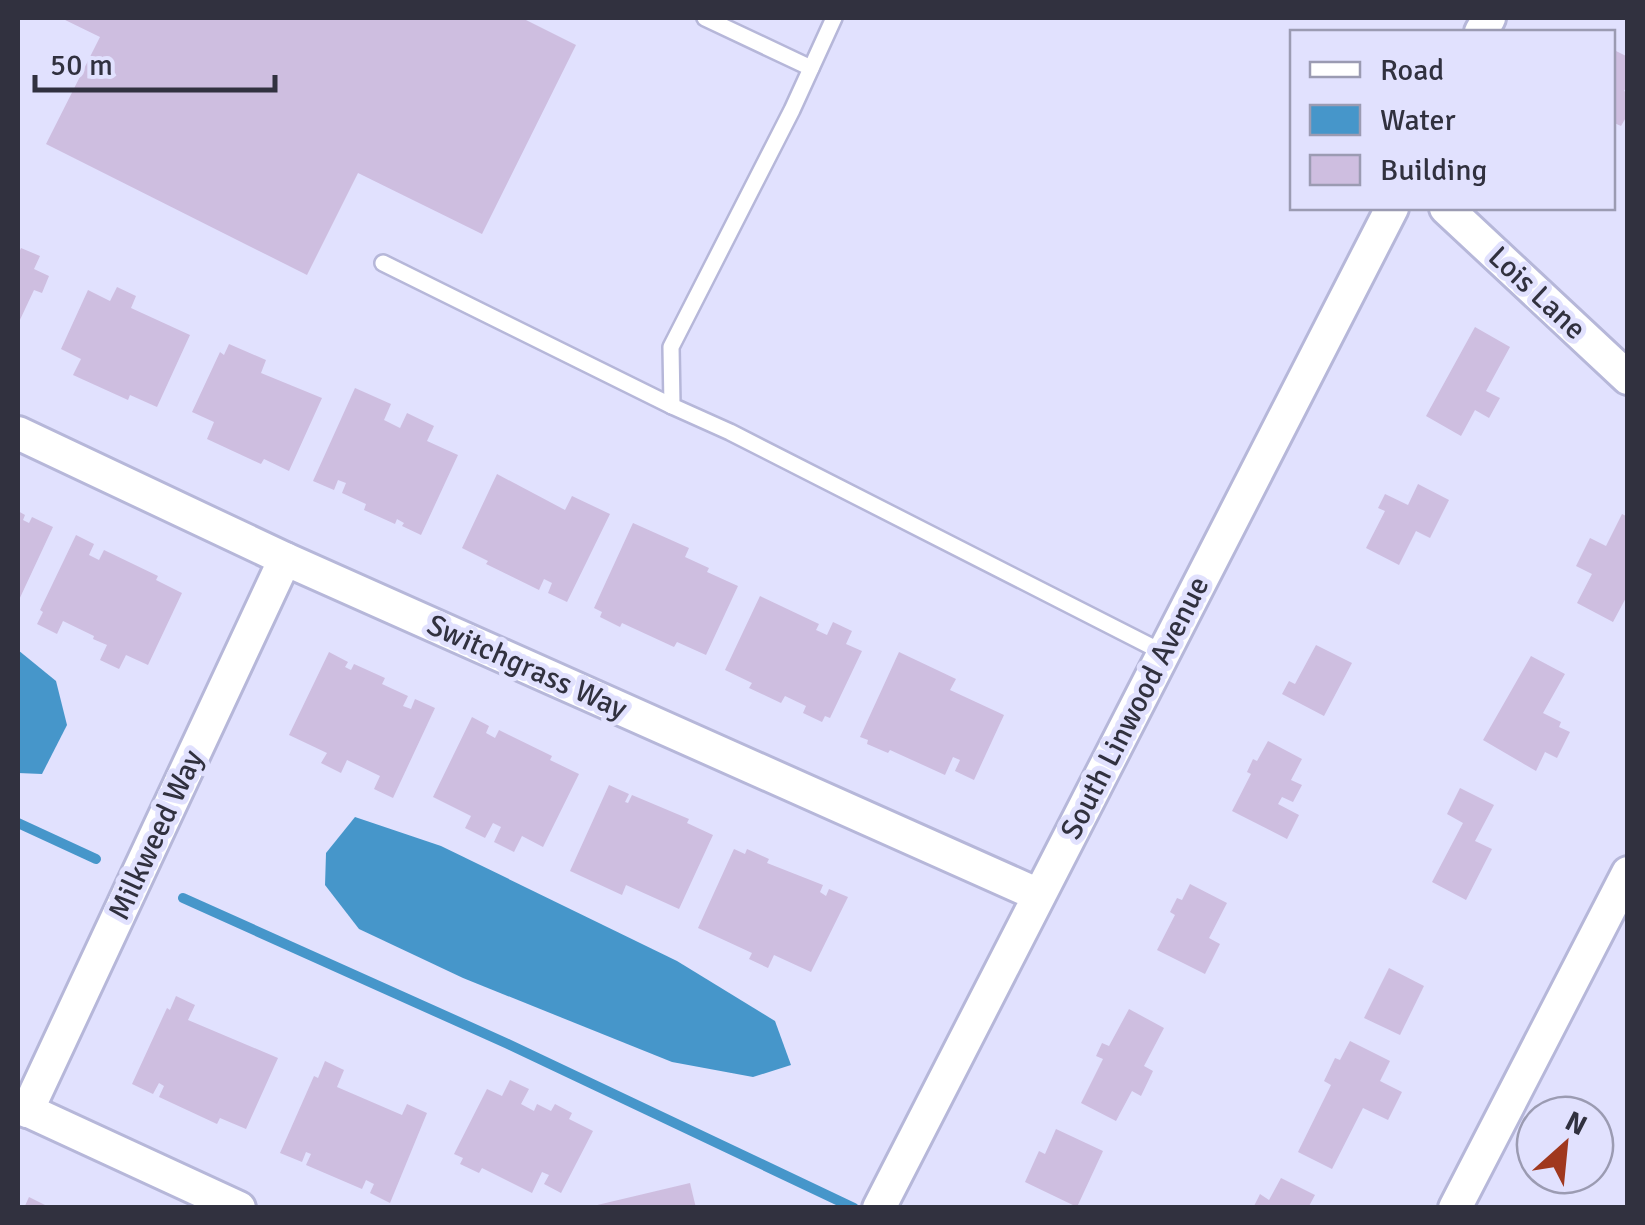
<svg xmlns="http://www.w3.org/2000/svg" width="1645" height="1225" font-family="Signika,sans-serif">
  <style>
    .water { fill: #4696ca }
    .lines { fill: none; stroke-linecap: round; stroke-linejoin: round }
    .stream { stroke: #4696ca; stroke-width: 10 }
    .building { fill: #cebee0 }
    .service-casing { stroke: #b6b7d9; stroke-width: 20 }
    .minor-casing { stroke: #b6b7d9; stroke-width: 38 }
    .service { stroke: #fff; stroke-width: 15 }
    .minor { stroke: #fff; stroke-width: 32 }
    .labels { text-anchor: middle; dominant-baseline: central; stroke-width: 10; stroke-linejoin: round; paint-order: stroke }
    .street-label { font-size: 30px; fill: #31313f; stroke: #e1e1fe }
  </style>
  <rect width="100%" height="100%" fill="#e1e1fe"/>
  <g class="water">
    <polygon points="18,650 56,681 67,725 42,774 18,773"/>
    <polygon points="355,817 441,846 677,961 775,1021 791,1065 753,1077 672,1062 463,978 359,929 325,885 326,853"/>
  </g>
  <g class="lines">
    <g class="stream">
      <polyline points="18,823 96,859"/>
      <polyline points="183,898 508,1044 854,1208"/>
    </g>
  </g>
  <g class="building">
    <polygon points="61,18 522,18 576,45 482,234 358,173 307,275 46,144 100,37"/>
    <polygon points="1612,49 1628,57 1628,84 1624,91 1628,93 1628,114 1621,126 1612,122"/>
    <polygon points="21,248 40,256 34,269 49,276 42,293 34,290 18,324 18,255"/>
    <polygon points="117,287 136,296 131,308 190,335 157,407 130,395 128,400 73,375 81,359 61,349 88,290 110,301"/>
    <polygon points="1475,327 1510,347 1486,391 1500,398 1489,418 1475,410 1461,436 1426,416"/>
    <polygon points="229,344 266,360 261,373 322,398 289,471 264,459 261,464 207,439 214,422 192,412 220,352 224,355"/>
    <polygon points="355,388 391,404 384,420 400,428 407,413 434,426 427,441 458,455 421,535 402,526 404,523 397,519 395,524 364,510 366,504 342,493 346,483 338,480 334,490 313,481"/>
    <polygon points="497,474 565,510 572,496 610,514 567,602 548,593 552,583 544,579 539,590 486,564 488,561 462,548"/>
    <polygon points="1418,484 1449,500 1430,538 1416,531 1399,565 1366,548 1385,511 1378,508 1385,494 1408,505"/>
    <polygon points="18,511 25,515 23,520 29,523 32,517 53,527 18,602"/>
    <polygon points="1622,514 1628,517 1628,594 1613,622 1577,603 1592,574 1576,566 1590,538 1606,546"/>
    <polygon points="633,523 689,548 685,557 709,568 707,572 738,586 706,655 677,642 674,647 622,623 620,627 600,617 602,612 594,608"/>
    <polygon points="76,535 94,544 89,555 99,560 104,550 158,576 156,580 182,593 148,665 126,655 119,669 100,660 107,645 93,639 94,636 63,621 57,634 37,624 43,612 40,610"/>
    <polygon points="760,596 819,624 816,630 827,635 833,622 852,631 846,644 862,651 830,718 825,716 822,722 803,713 806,706 785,696 781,703 749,688 752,683 725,670"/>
    <polygon points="1316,645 1352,663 1324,716 1282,694 1289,681 1295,684"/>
    <polygon points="329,652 348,662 345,667 351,670 354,664 385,678 382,684 408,696 403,706 411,709 415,699 435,708 393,798 374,789 380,776 347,760 341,773 321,763 327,753 289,735"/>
    <polygon points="899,652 956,679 950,690 1004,715 974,780 955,771 960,760 953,757 945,775 890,750 888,753 867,744 868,740 860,737"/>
    <polygon points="1531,656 1565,674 1543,713 1561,722 1559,727 1570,732 1557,758 1545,752 1536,771 1483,740"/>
    <polygon points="472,717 489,726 486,733 495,738 499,730 552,756 550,760 579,774 543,847 522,836 514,852 494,842 501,827 493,823 485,838 465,828 471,816 433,797"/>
    <polygon points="1268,741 1302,759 1291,780 1302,785 1293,802 1282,797 1278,804 1299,815 1287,839 1232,811 1251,774 1247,772 1253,759 1257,761"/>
    <polygon points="609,785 629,794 625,802 628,803 632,795 689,819 687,823 713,835 679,909 626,885 622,895 570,871"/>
    <polygon points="1460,788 1494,805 1475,841 1492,849 1466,900 1432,882 1463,823 1447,814"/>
    <polygon points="734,849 745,854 747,849 769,859 767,863 823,885 820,892 826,896 829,889 848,897 811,972 774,955 768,968 749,959 752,953 698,928"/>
    <polygon points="1190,884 1227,903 1209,938 1220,944 1205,974 1157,950 1175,915 1170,912 1177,898 1182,900"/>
    <polygon points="1389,968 1424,986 1400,1035 1364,1018"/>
    <polygon points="176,996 195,1005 188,1020 278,1058 246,1129 220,1118 217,1124 159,1097 164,1086 159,1083 153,1094 132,1084 167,1008 170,1010"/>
    <polygon points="1129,1009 1164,1028 1144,1066 1153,1071 1141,1096 1132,1091 1116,1121 1081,1103 1103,1059 1096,1056 1102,1043 1109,1046"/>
    <polygon points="1350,1041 1390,1061 1380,1081 1402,1092 1388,1120 1363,1108 1332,1169 1298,1152 1331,1085 1324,1081 1335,1058 1340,1060"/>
    <polygon points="325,1061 344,1070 337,1087 402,1115 407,1104 427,1113 390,1203 370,1193 374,1184 366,1180 362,1189 306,1165 311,1154 306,1152 302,1162 280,1153 314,1076 318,1078"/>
    <polygon points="510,1080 529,1089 521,1104 534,1111 537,1104 551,1111 555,1104 572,1113 569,1119 593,1131 561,1193 544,1184 549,1175 542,1172 532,1193 482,1168 479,1173 460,1164 463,1158 454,1154 487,1089 502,1096"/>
    <polygon points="1056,1129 1103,1151 1077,1207 1025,1182 1039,1151 1045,1154"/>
    <polygon points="1281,1178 1315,1195 1308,1208 1253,1208 1260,1194 1269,1200"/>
    <polygon points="690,1183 696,1208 594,1208 593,1206"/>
    <polygon points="29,1197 51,1208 24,1208"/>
  </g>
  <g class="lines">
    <g class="service-casing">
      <g id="service">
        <polyline points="705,18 811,68"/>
        <polyline points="834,18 792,110 671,347 672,406 730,432 1164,653"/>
        <polyline points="383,263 672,406"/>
      </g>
    </g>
    <g class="minor-casing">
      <g id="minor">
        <polyline points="1481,32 1489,18"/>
        <polyline points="1446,208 1628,378"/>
        <polyline points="18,433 285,559 1039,895"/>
        <polyline points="18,1106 239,1208"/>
        <polyline points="27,1111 285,559"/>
        <polyline points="879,1208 1392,208"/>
        <polyline points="1455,1208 1628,873"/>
      </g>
    </g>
    <use href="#service" class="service"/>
    <use href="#minor" class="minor"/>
  </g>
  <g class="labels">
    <g class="street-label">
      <text transform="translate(1537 293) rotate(43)">Lois Lane</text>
      <text transform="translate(527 667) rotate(24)">Switchgrass Way</text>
      <text transform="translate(1135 708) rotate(-63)">South Linwood Avenue</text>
      <text transform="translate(156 835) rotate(-65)">Milkweed Way</text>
    </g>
  </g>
  <rect width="1645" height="1225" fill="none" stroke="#31313f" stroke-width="40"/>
  <rect x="1290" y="30" width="325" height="180" fill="#e1e1fe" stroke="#9b9bb2" stroke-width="2.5"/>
  <rect x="1310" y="62" width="50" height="15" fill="#ffffff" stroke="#9b9bb2" stroke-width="2.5"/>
  <text x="1380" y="80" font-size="30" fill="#31313f">Road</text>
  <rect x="1310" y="105" width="50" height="30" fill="#4696ca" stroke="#9b9bb2" stroke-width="2.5"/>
  <text x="1380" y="130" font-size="30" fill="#31313f">Water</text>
  <rect x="1310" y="155" width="50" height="30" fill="#cebee0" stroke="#9b9bb2" stroke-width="2.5"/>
  <text x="1380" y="180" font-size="30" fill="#31313f">Building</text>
  <g transform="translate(1565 1145) rotate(27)"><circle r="48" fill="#e1e1fe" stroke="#9b9bb2" stroke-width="2.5"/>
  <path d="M0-8L18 38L0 25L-18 38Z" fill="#a0381e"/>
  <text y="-15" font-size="28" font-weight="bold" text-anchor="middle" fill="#31313f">N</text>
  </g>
  <path d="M35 75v15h240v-15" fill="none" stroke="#31313f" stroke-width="5"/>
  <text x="50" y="75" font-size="30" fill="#31313f" stroke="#e1e1fe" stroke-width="8" paint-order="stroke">50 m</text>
</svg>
